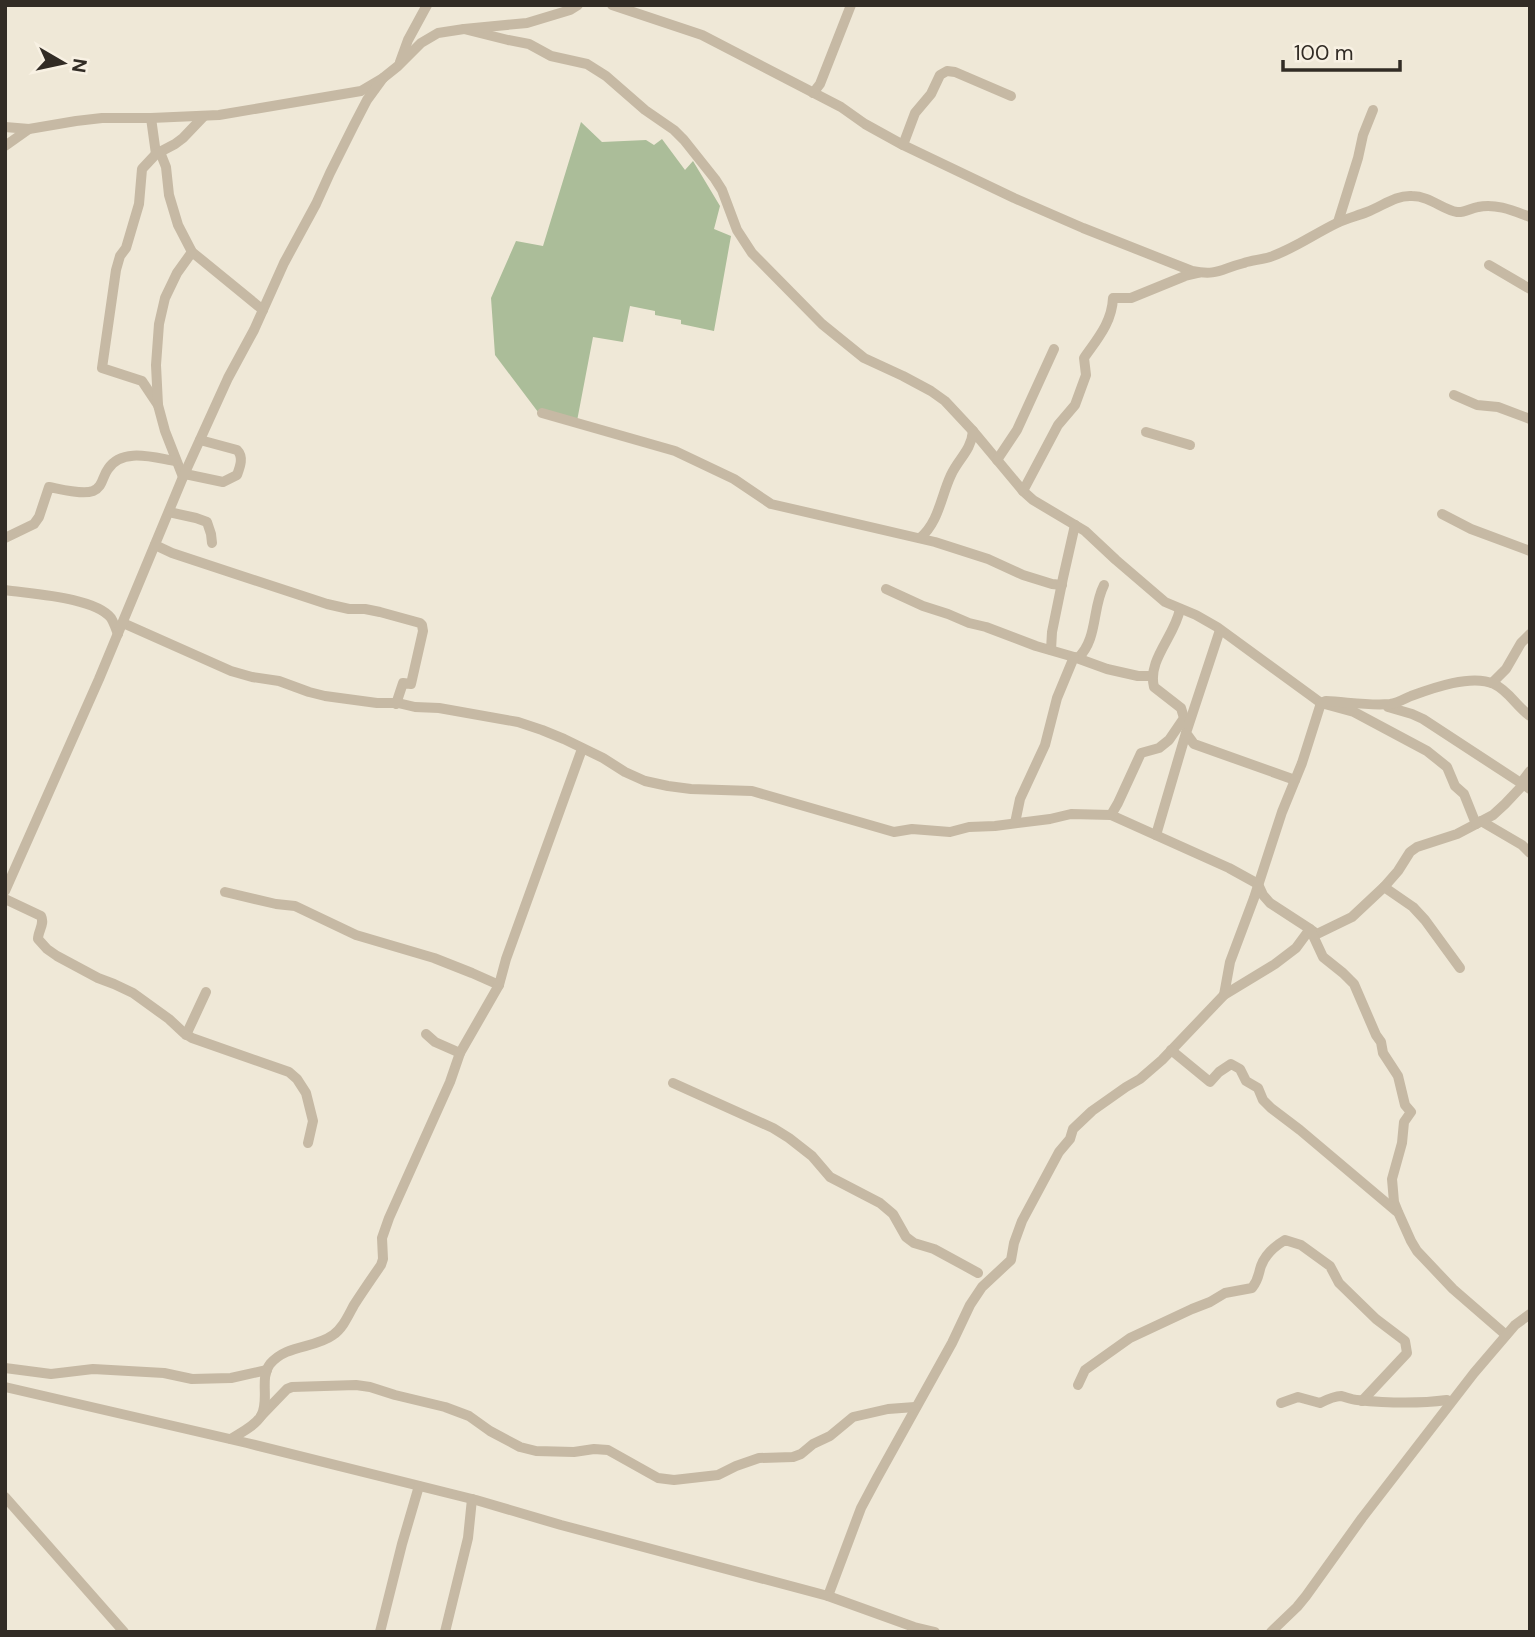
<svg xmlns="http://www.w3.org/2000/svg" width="1535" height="1637" font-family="'DM Sans',sans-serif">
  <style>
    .green { fill: #abbd99 }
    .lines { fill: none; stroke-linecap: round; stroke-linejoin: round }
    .minor { stroke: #c6b9a4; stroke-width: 10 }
  </style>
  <rect width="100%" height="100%" fill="#efe8d7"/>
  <polygon class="green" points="581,122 602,142 646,140 654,145 662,139 685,170 693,161 720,206 714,229 731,236 714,331 681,324 681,320 655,315 655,311 630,306 623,342 593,337 577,421 538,412 495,355 491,298 516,241 543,246"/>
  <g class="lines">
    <g class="minor">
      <path d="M 612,5 L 702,35 L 841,107 L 865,124 L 903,145 L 1014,198 L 1083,228 L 1192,271 C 1218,276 1220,269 1244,263 C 1252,260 1261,260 1270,257 C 1294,249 1314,234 1337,223 C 1347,218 1357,216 1367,212 C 1383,206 1395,195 1412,196 C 1430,196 1443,210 1457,212 C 1464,213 1471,208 1478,207 C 1496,203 1514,211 1530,217"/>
      <polyline points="464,29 508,40 529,44 551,56 587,64 606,76 645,110 674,130 684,140 715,179 722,190 737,230 752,253 822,324 864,358 903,376 931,391 945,401 973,431 1023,491 1033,500 1085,531 1116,560 1165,602 1196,615 1217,627 1321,703 1354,712 1427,751 1447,767 1455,786 1464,794 1476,824 1457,834 1417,847 1410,852 1398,871 1384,887 1352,917 1317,934 1310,929 1296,948 1275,964 1224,995 1162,1060 1140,1079 1126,1087 1092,1111 1073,1129 1070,1139 1059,1152 1022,1221 1014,1243 1011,1260 982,1287 970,1305 952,1343 877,1478 861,1508 828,1596"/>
      <polyline points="400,62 408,40 427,5"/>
      <polyline points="813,93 820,84 851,5"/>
      <polyline points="151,118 156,154"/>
      <polyline points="5,127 29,129"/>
      <polyline points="903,145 915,113 931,94 940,75 947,71 955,72 1011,96"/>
      <polyline points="5,146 29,129 76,121 102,118 151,118 219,115 361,91 383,78 398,66 421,43 438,33 464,29 527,23 570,10 578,5"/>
      <polyline points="160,152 166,167 169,195 178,225 192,252 263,310"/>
      <polyline points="1338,222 1358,158 1363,135 1373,110"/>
      <polyline points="1489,265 1530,289"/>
      <polyline points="1454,395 1477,405 1498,407 1530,419"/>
      <polyline points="158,405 142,381 102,368 116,270 120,256 126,248 139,204 142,169 156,154 175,144 183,138 204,116"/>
      <polyline points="542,413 675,451 734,479 771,504 935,542 988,559 1023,575 1052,584 1062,585"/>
      <polyline points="1146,432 1190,445"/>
      <polyline points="997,460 1017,430 1054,349"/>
      <path d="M 185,474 L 223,482 L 237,475 C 240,467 244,457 237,450 L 200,440"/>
      <polyline points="183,477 165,431 158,405 156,365 159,324 165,298 177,273 192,252"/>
      <path d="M 1023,491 L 1058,425 L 1075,405 L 1086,375 L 1084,358 C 1098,338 1112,322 1113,298 L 1131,298 L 1185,276 L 1198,273"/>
      <polyline points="169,512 196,518 207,522 211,534 212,543"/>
      <polyline points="1442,514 1471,529 1530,551"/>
      <path d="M 5,538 L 34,524 L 39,517 L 49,487 C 60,489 82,495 93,491 C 103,487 102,477 108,469 C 122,447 155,458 176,461"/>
      <path d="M 920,538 C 939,522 941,496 951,475 C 959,458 971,451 973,431"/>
      <polyline points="155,545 172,553 327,604 349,609 365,609 380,612 420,623 422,625 423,631 411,684 403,683 396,704"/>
      <polyline points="886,589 923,606 948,614 969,623 986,627 1036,646 1074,657 1107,669 1138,676 1153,676"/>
      <path d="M 5,590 C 31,594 95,597 111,618 C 114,623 116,629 118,634"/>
      <path d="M 1180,609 C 1175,636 1147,660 1154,687 L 1181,708 L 1184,718 L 1169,740 L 1159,748 L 1141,753 L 1118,803 L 1111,815 L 1229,868 L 1258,884 L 1263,895 L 1270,903 L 1310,929 L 1323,957 L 1343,973 L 1354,984 L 1376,1035 L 1381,1042 L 1383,1053 L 1398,1076 L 1405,1105 L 1411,1112 L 1404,1122 L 1402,1143 L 1392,1179 L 1394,1202 L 1398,1212 L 1411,1241 L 1417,1251 L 1453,1289 L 1506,1335"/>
      <polyline points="123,623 231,671 252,677 279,681 309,692 325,696 377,703 398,703 415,707 439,708 518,722 542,730 564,739 603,758 625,772 645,781 668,786 691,789 752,791 894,832 912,829 950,832 969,827 995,826 1050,819 1071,814 1111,815"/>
      <polyline points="1220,630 1186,733 1194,744 1295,780"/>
      <polyline points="1051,650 1052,632 1063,578 1075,525"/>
      <path d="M 1078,658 C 1098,639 1092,608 1104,585"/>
      <polyline points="1492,683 1506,669 1521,643 1530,634"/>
      <polyline points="1388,707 1412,714 1423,719 1530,789"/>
      <polyline points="1481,821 1522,845 1530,853"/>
      <polyline points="1015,823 1020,799 1045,745 1057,698 1074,657"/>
      <polyline points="1476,824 1493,815 1505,804 1523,785 1524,779 1530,771"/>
      <polyline points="1156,835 1186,733"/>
      <polyline points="1384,887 1413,907 1425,920 1460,968"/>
      <polyline points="5,891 99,679 183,477 228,378 254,330 284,263 316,204 330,173 354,125 367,100 383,78"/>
      <polyline points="225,892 276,904 295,906 356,935 434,958 472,973 499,985"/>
      <path d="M 5,899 L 41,916 C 45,924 38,931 38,939 L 47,949 L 57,956 L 98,978 L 114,984 L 133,993 L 169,1019 L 184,1033 L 192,1038 L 289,1072 L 297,1079 L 306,1093 L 313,1121 L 308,1143"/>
      <path d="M 1224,995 L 1230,962 L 1254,898 L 1282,812 L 1302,763 L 1321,703 L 1326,701 C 1347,702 1370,706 1390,704 C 1398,703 1404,699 1411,696 C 1433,688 1471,674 1494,684 C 1509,691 1516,706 1530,716"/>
      <polyline points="426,1034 435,1042 460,1053 499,985 506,959 582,749"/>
      <polyline points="186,1035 206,992"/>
      <polyline points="1171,1050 1210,1082 1219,1072 1231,1064 1240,1069 1246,1081 1258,1088 1263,1100 1271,1108 1300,1130 1396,1211"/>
      <polyline points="673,1083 773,1128 789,1138 812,1156 830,1177 880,1203 893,1214 906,1237 914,1243 934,1249 978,1273"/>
      <polyline points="5,1368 51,1374 93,1369 164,1373 192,1379 231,1378 267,1370"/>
      <path d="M 1078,1385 L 1085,1370 L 1130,1338 L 1192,1309 L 1210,1302 L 1225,1293 L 1252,1288 C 1259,1279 1258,1275 1261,1266 C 1265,1255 1275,1246 1285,1240 L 1301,1245 L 1330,1266 L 1339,1283 L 1376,1319 L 1405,1341 L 1407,1353 L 1362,1401"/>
      <polyline points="5,1387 247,1443 476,1500 561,1525 828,1596 914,1627 935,1632"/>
      <path d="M 1281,1403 L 1298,1397 L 1320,1403 C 1326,1400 1334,1396 1341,1396 C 1346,1397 1352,1400 1357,1400 C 1387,1403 1417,1404 1447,1400"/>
      <polyline points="261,1416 287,1389 292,1387 356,1385 370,1387 395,1395 445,1407 469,1416 490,1431 520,1447 536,1451 574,1452 594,1449 608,1450 658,1478 674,1480 718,1475 736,1466 759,1458 793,1457 801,1454 813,1444 830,1436 853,1417 888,1409 915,1407"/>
      <path d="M 231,1439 C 240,1433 255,1426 261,1416 C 270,1401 259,1378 270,1364 C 287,1344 314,1349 333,1335 C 343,1328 348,1316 354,1305 C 363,1291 372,1278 381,1265 L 383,1259 L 382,1238 L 389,1218 L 450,1082 L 460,1053"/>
      <polyline points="5,1497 124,1632"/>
      <polyline points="380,1632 402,1544 419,1486"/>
      <polyline points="445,1632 468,1538 472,1499"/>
      <polyline points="1271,1632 1297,1607 1306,1596 1362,1518 1474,1373 1515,1325 1530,1314"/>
    </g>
  </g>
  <rect width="1535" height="1637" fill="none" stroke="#322c25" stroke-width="14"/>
  <g transform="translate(63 63) rotate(99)" stroke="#f8f1e3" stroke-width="5" paint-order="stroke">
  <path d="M0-5L12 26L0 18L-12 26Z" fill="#322c25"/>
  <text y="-10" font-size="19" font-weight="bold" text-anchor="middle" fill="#322c25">N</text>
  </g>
  <path d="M1283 60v10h117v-10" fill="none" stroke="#322c25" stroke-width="3.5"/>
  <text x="1294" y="60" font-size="21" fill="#322c25" stroke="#f8f1e3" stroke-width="5" paint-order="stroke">100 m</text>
</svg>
